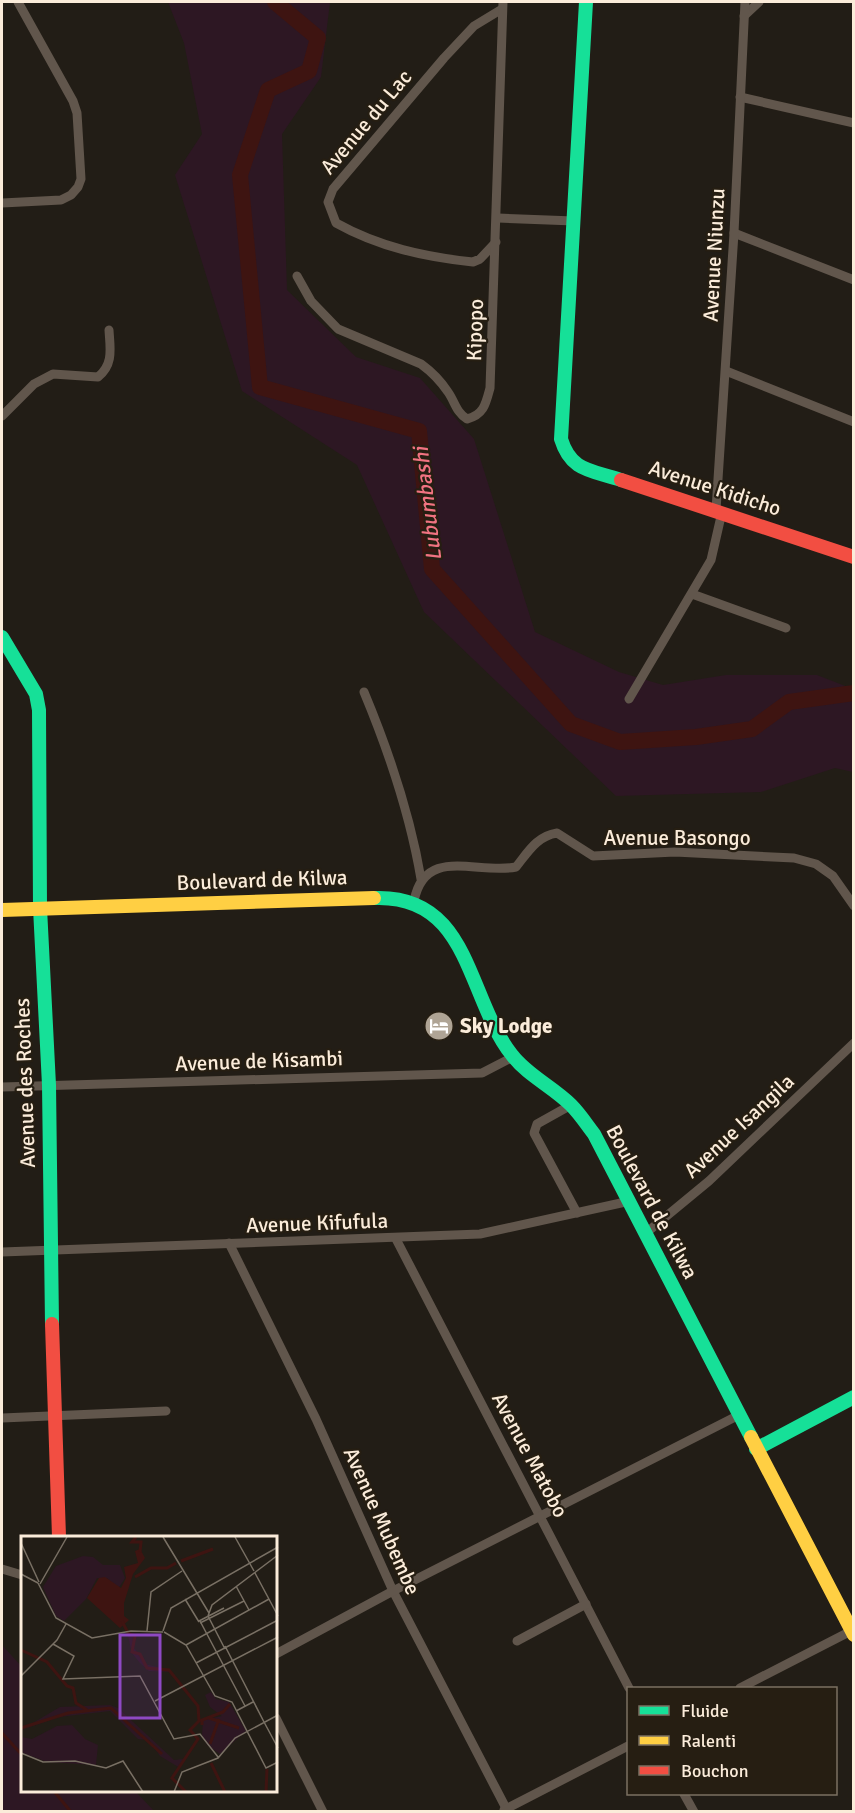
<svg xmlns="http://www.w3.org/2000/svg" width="855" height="1813" font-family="Signika,sans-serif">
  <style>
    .green { fill: #2d1723 }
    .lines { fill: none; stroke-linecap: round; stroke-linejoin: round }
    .stream { stroke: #3e1411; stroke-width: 3 }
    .river { stroke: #3e1411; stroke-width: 16 }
    .street { stroke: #61564c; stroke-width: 9 }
    .fast { stroke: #16e098; stroke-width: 14 }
    .slow { stroke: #ffcf43; stroke-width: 14 }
    .jam { stroke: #f24e42; stroke-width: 14 }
    .labels { text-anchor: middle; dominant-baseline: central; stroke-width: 4.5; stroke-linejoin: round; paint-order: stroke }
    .street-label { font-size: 21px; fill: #fbecda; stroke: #261e12 }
    .poi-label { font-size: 21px; font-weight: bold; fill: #fbecda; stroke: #261e12; text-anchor: start }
    .water-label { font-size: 22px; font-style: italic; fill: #f17381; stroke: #261e12 }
    .inset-river { fill: none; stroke: #3e1411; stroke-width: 3 }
    .inset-road { fill: none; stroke: #797064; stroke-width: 1.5 }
    .view { fill: #8e49c3; fill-opacity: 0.15; stroke: #8e49c3; stroke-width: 3 }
    .inset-edge { fill: none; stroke: #fbecda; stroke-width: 3 }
  </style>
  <rect width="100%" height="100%" fill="#221d16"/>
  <g class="green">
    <polygon points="168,2 330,2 321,77 282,134 287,290 356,357 420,378 474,439 535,632 619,672 663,685 726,675 817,675 853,689 853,772 835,768 761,792 616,796 424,612 357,465 242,391 175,175 202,134 184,43"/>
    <polygon points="2,1645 22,1667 22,1790 135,1791 154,1811 2,1810"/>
  </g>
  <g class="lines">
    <g class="stream">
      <polyline points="2,1733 22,1755"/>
      <polyline points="53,1790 71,1812"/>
    </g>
    <polyline class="river" points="275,2 318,38 309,71 268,90 240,175 260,387 419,431 432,569 571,724 620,742 696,737 752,729 789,702 854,693"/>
    <g class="street">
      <polyline points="744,16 759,2"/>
      <polyline points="740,97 854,123"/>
      <polyline points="2,203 61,200 71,195 78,187 81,179 77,113 73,101 18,2"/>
      <polyline points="498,218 574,221"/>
      <polyline points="734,233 854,280"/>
      <path d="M 496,242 L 480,259 L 473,262 C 425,257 379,247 336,223 L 328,202 L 333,189 L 444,58 L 474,26 L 502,9"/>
      <path d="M 297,276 L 311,301 L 338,329 L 421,364 C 432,372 440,380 448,392 C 455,402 456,412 467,419 C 484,415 486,403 490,388 L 503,2"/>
      <polyline points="726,371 854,422"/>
      <path d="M 2,416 L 34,384 L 53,374 L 98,377 C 114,364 110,348 109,330"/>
      <polyline points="716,510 734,233 745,2"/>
      <polyline points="692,594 786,628"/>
      <path d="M 364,692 C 389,752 410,814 421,879"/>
      <polyline points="629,699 711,560 722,512"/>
      <path d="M 414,901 C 425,845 478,875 516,867 C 528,852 537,836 557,833 L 593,856 L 675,852 L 794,858 L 816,864 L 833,876 L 854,906"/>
      <polyline points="2,1087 482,1073 513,1057"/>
      <polyline points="571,1105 537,1124 534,1133 577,1213"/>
      <polyline points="646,1233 709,1181 854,1043"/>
      <polyline points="396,1239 629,1688"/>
      <polyline points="229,1243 316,1419 393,1591 508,1812"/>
      <polyline points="2,1252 480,1234 630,1201"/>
      <polyline points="2,1418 166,1411"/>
      <polyline points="2,1569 22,1575"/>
      <polyline points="517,1641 586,1604"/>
      <polyline points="276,1654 393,1591 739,1415"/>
      <polyline points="740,1688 851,1631"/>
      <polyline points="276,1718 323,1812"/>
      <polyline points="684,1794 694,1812"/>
      <polyline points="504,1810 628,1746"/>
    </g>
    <g class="fast">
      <path d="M 586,2 L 561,439 C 571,472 592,470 621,480"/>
      <polyline points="2,637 36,694 39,710 40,908 49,1085 52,1324"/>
      <path d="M 374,898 C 471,894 466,997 512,1055 C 527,1075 553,1087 571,1105 C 580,1114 587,1125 594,1134 L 751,1437"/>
      <polyline points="756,1449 854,1397"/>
    </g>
    <g class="slow">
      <polyline points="2,910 374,898"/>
      <polyline points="751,1437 854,1635"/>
    </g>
    <g class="jam">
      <polyline points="621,480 854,557"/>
      <polyline points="52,1324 59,1537"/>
    </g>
  </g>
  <defs>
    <g id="hotel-disc" transform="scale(1.5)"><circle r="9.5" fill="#afa495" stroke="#261e12"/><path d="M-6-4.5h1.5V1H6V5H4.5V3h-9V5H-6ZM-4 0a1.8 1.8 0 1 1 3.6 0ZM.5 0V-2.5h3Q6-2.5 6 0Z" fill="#fff"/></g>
  </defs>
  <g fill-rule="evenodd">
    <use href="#hotel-disc" x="439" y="1026"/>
  </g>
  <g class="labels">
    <g class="street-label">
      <text transform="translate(366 122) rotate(-50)">Avenue du Lac</text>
      <text transform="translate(714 255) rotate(-87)">Avenue Niunzu</text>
      <text transform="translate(475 330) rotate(-88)">Kipopo</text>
      <text transform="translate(715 488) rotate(18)">Avenue Kidicho</text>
      <text x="677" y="838">Avenue Basongo</text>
      <text transform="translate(262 880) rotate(-2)">Boulevard de Kilwa</text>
      <text transform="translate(259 1061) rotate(-2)">Avenue de Kisambi</text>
      <text transform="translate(25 1083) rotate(-92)">Avenue des Roches</text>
      <text transform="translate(739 1126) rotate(-43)">Avenue Isangila</text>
      <text transform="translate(652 1202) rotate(62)">Boulevard de Kilwa</text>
      <text transform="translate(317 1223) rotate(-2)">Avenue Kifufula</text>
      <text transform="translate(530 1455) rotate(62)">Avenue Matobo</text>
      <text transform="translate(382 1521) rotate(66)">Avenue Mubembe</text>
    </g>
    <g class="poi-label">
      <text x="460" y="1026">Sky Lodge</text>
    </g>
    <g class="water-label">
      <text transform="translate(427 504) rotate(-97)">Lubumbashi</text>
    </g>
  </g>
  <g transform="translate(21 1536)">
    <rect width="256" height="256" fill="#221d16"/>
    <path d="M 62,20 L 72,21 L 82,29 L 99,29 L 104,42 L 97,53 L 86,42 L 76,42 L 65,63 L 43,85 L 35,80 L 22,51 L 35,30 ZM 106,96 L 115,98 L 113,112 L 124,128 L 148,134 L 160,150 L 148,136 L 128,135 L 119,127 L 111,117 ZM 190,156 L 195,163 L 208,166 L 225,195 L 199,218 L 186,209 L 181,199 L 182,184 L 201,180 L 189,171 L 184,159 ZM 89,169 L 97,172 L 153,224 L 162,223 L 159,232 L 139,220 L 128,204 L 117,203 L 89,175 L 38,181 L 0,194 L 39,171 ZM 51,189 L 64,203 L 77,209 L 75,229 L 26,226 L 2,217 L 0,201 L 11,203 L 36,190 Z" fill="#2d1723"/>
    <path d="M 119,13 L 124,22 L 112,38 L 103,67 L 103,80 L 108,84 L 99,92 L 66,62 L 78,42 L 84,41 L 100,52 L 105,42 L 103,31 L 117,27 L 114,15 Z" fill="#3e1411"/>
    <path class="inset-river" d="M 115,1 L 111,6 L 120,6 L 119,16M 160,25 L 192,13M 114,41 L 130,32 L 146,32 L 155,27M 101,85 L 107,97 L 114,100 L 111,116 L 119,118 L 126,132 L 148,134 L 177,170 L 178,185 L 169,194 L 177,203 L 151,242 L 165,256M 0,114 L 26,126 L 46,150 L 52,152 L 55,167 L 66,174M 188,182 L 218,192M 181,189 L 181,184 L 202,176 L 209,168M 0,192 L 47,177 L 90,172 L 141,218M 189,208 L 198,183M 190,227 L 204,256M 245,256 L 246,233"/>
    <path class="inset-road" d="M 142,1 L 188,77M 214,1 L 233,35M 0,7 L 18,46M 234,37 L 257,80M 0,38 L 17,47M 17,47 L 35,82 L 71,102 L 110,95 L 142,96M 19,48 L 46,1M 215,50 L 228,74M 164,63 L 178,86M 178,85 L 203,72M 179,85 L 224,170M 179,87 L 223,65M 126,95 L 130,56 L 161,35M 142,95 L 150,72 L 257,11M 143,96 L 165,109 L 194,160 L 211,166 L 245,232 L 257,226M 32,108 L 53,120 L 42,143 L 119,140 L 153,203 L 179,198 L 197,221M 165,109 L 248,63M 204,110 L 243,186M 204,113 L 187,80 L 191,69 L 257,19M 175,127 L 257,84M 0,140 L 36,104 L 45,88M 134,165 L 257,101M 215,175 L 232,166M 243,186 L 257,212M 0,217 L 22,226 L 54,225 L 85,232 L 102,225 L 122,256M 153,256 L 161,236 L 197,222 L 214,202 L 257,179"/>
    <path class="view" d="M 99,99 L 139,99 L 139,182 L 99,182 Z"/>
    <rect width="256" height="256" class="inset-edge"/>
  </g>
  <rect width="855" height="1813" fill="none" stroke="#fbecda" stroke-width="6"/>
  <rect x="627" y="1687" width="210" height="108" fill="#261e12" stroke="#7b7062" stroke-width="1.5"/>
  <rect x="639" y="1706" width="30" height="9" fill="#16e098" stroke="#7b7062" stroke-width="1.5"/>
  <text x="681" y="1717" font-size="18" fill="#fbecda">Fluide</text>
  <rect x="639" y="1736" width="30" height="9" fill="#ffcf43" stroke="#7b7062" stroke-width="1.5"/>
  <text x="681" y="1747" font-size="18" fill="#fbecda">Ralenti</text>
  <rect x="639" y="1766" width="30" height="9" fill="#f24e42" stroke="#7b7062" stroke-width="1.5"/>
  <text x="681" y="1777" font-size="18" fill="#fbecda">Bouchon</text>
</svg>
